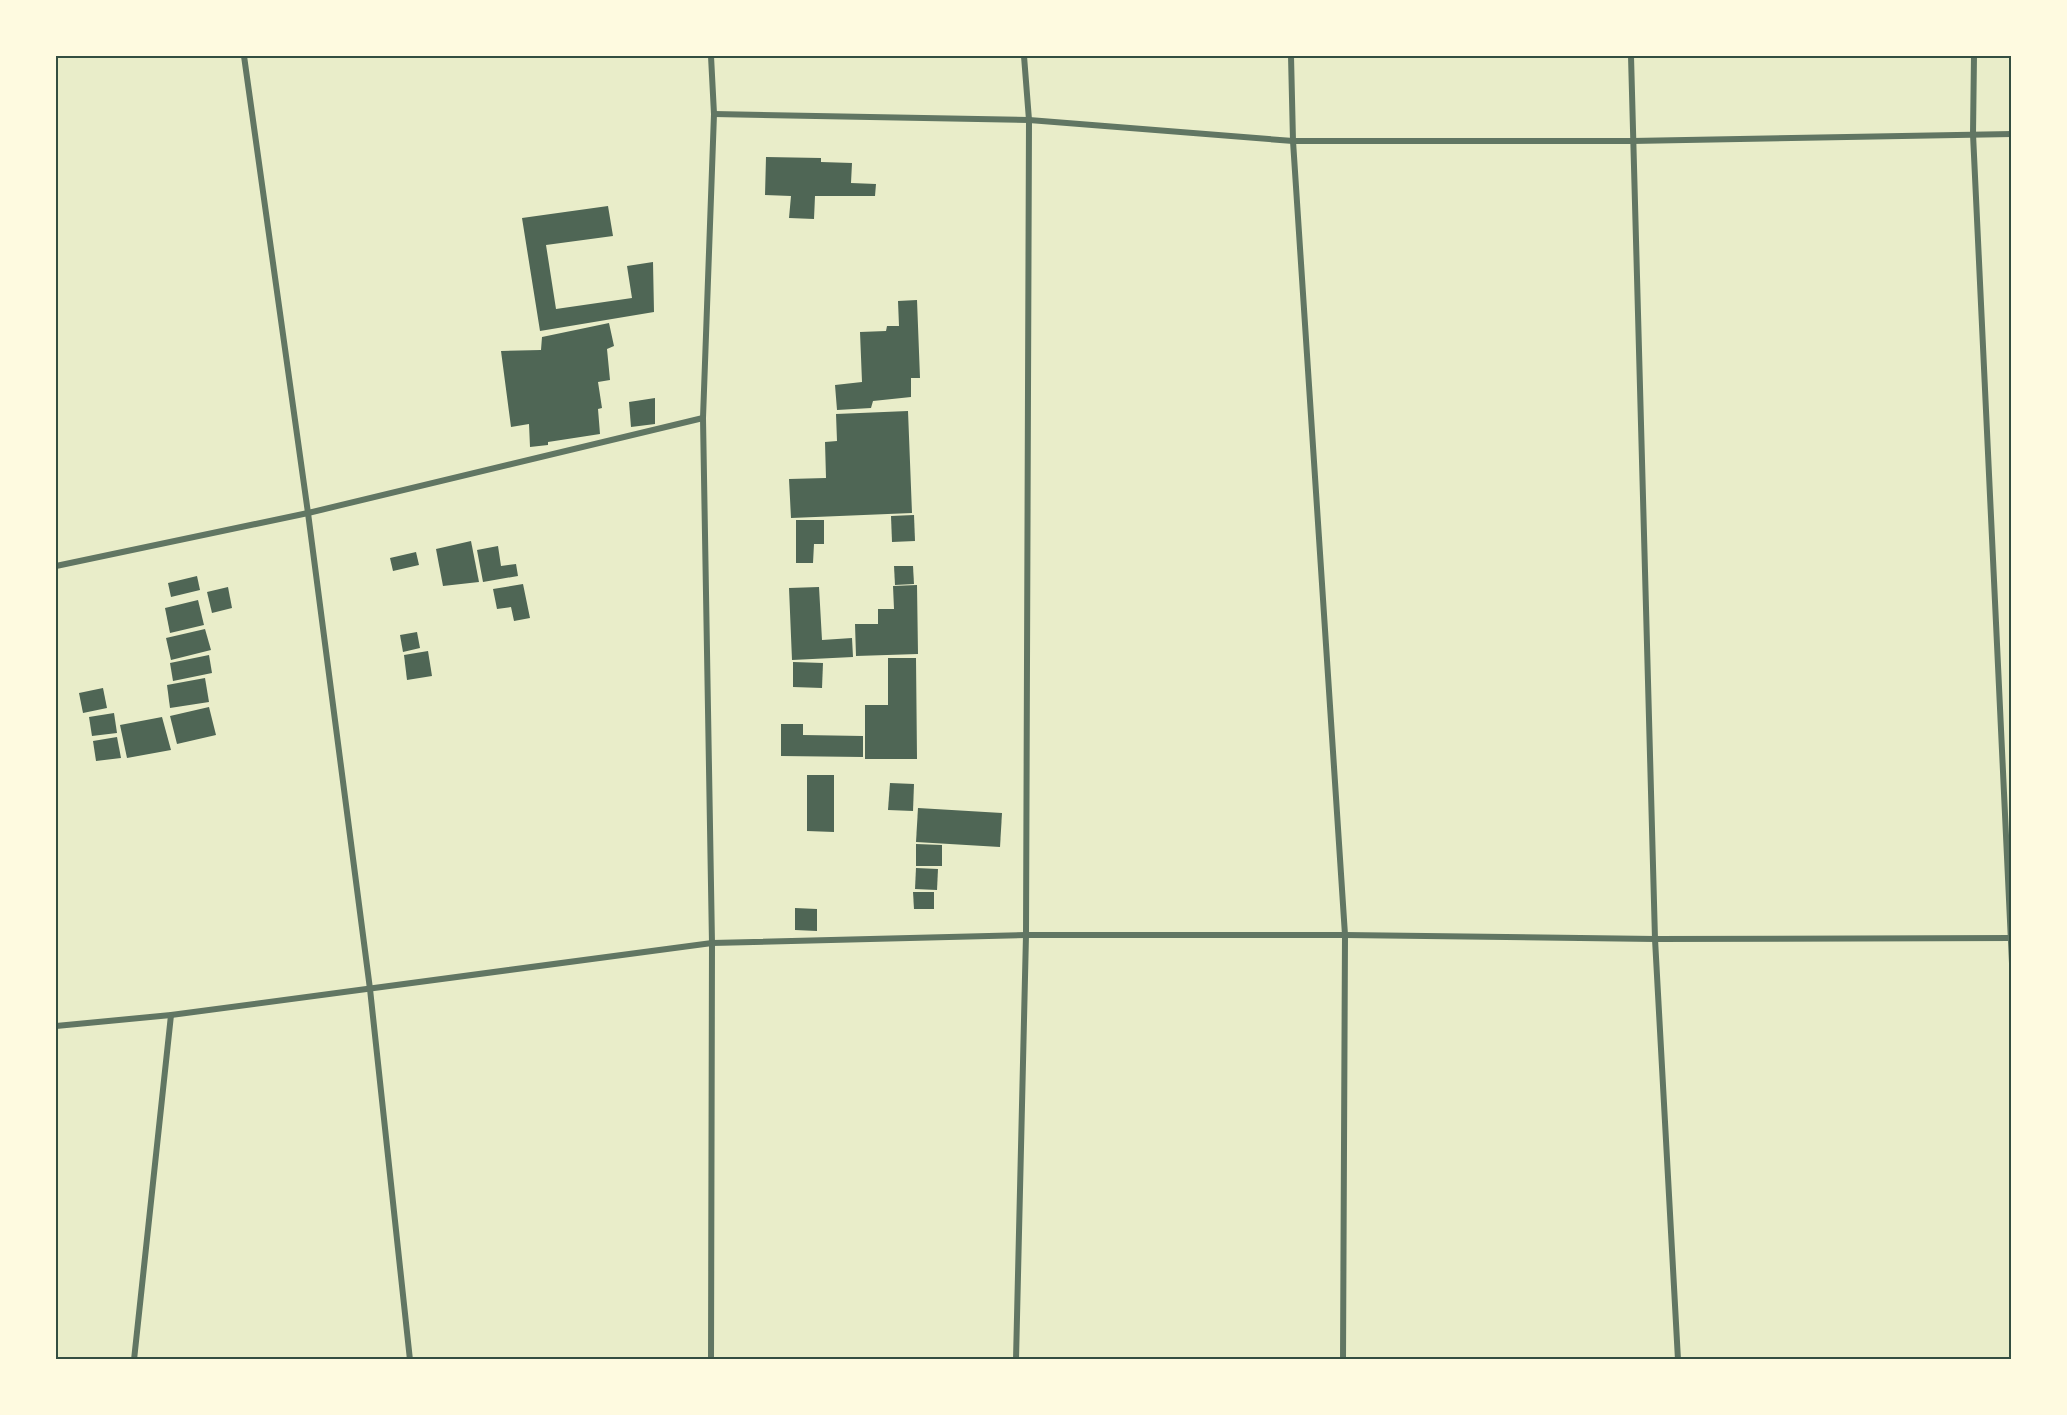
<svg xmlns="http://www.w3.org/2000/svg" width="2067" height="1415" font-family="Spectral,serif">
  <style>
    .building { fill: #4f6655 }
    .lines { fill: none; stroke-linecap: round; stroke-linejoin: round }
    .minor { stroke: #617663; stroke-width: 6 }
    .neatline { fill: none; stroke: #344e41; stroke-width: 2 }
  </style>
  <rect width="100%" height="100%" fill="#e9edc9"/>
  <g class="building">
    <polygon points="766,157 821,158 821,162 852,163 851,183 876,184 875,196 815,196 814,219 789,218 791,196 765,195"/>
    <polygon points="608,206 613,236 546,245 556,309 632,298 627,266 653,262 654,312 540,331 522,218"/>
    <polygon points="917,300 920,378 911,378 911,397 873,401 871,408 837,410 835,385 862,382 860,332 886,331 887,326 899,326 898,301"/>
    <polygon points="609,323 614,346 607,349 610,380 598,382 602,408 598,409 600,434 548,442 548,445 530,447 529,424 511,427 501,351 541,350 542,337"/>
    <polygon points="655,398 655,424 631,427 629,402"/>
    <polygon points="908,411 912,513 791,518 789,479 826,478 825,442 837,441 836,414"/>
    <polygon points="914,515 915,541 892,542 891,516"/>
    <polygon points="796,520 824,520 824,544 814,544 813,563 796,563"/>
    <polygon points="471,541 479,582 443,586 436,549"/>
    <polygon points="498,546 501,566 516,564 518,576 483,582 477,550"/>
    <polygon points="416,552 419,565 393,571 390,558"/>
    <polygon points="894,566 913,566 914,584 895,585"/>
    <polygon points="197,576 200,590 171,597 168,583"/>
    <polygon points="523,584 530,618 514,621 511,607 497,609 493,589"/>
    <polygon points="917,585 918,654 856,656 855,624 878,624 878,609 894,609 893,586"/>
    <polygon points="228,587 232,608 212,613 207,592"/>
    <polygon points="819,587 822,640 852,638 853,657 792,660 789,588"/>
    <polygon points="198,600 204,625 170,633 165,608"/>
    <polygon points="205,629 211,650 171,660 166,638"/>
    <polygon points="417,632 420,648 403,652 400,635"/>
    <polygon points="428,651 432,676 407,680 404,655"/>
    <polygon points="209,655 212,673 173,681 170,663"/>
    <polygon points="888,658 916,658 917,759 865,759 865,705 888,705"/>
    <polygon points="793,662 823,663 822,688 793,687"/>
    <polygon points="205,678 209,702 170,708 167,685"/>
    <polygon points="103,688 107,708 83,713 79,693"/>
    <polygon points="209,707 216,735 177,744 170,716"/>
    <polygon points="114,713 117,733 92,736 89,717"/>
    <polygon points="162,717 171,750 127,758 120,725"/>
    <polygon points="781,724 803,724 803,735 863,736 863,757 781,756"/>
    <polygon points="117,737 121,758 96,761 93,741"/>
    <polygon points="807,775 834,775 834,832 807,831"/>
    <polygon points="890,783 914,784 913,811 888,810"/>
    <polygon points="918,808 1002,813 1000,847 916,842"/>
    <polygon points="916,844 942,845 942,866 916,866"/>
    <polygon points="916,868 938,869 937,890 915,889"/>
    <polygon points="913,892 934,892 934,909 914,909"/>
    <polygon points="795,908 817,909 817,931 795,930"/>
  </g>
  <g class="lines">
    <g class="minor">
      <polyline points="244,56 308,513 370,989 410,1360"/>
      <polyline points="711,56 714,114 703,418 712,943 711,1360"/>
      <polyline points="1291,56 1293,141 1345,935 1343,1360"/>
      <polyline points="1631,56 1655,939 1678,1360"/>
      <polyline points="1974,56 1973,134 2012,963"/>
      <polyline points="714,114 1029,120 1293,141 1632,141 2012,134"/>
      <polyline points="56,566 308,513 703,418"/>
      <polyline points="56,1026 171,1015 712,943 1026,935 1345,935 1655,939 2012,938"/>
      <polyline points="134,1360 171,1015"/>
      <polyline points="1016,1360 1026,935 1029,120 1024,56"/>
    </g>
  </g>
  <rect width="2067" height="1415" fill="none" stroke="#fefae0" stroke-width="114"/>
  <rect x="57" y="57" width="1953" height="1301" class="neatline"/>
</svg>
